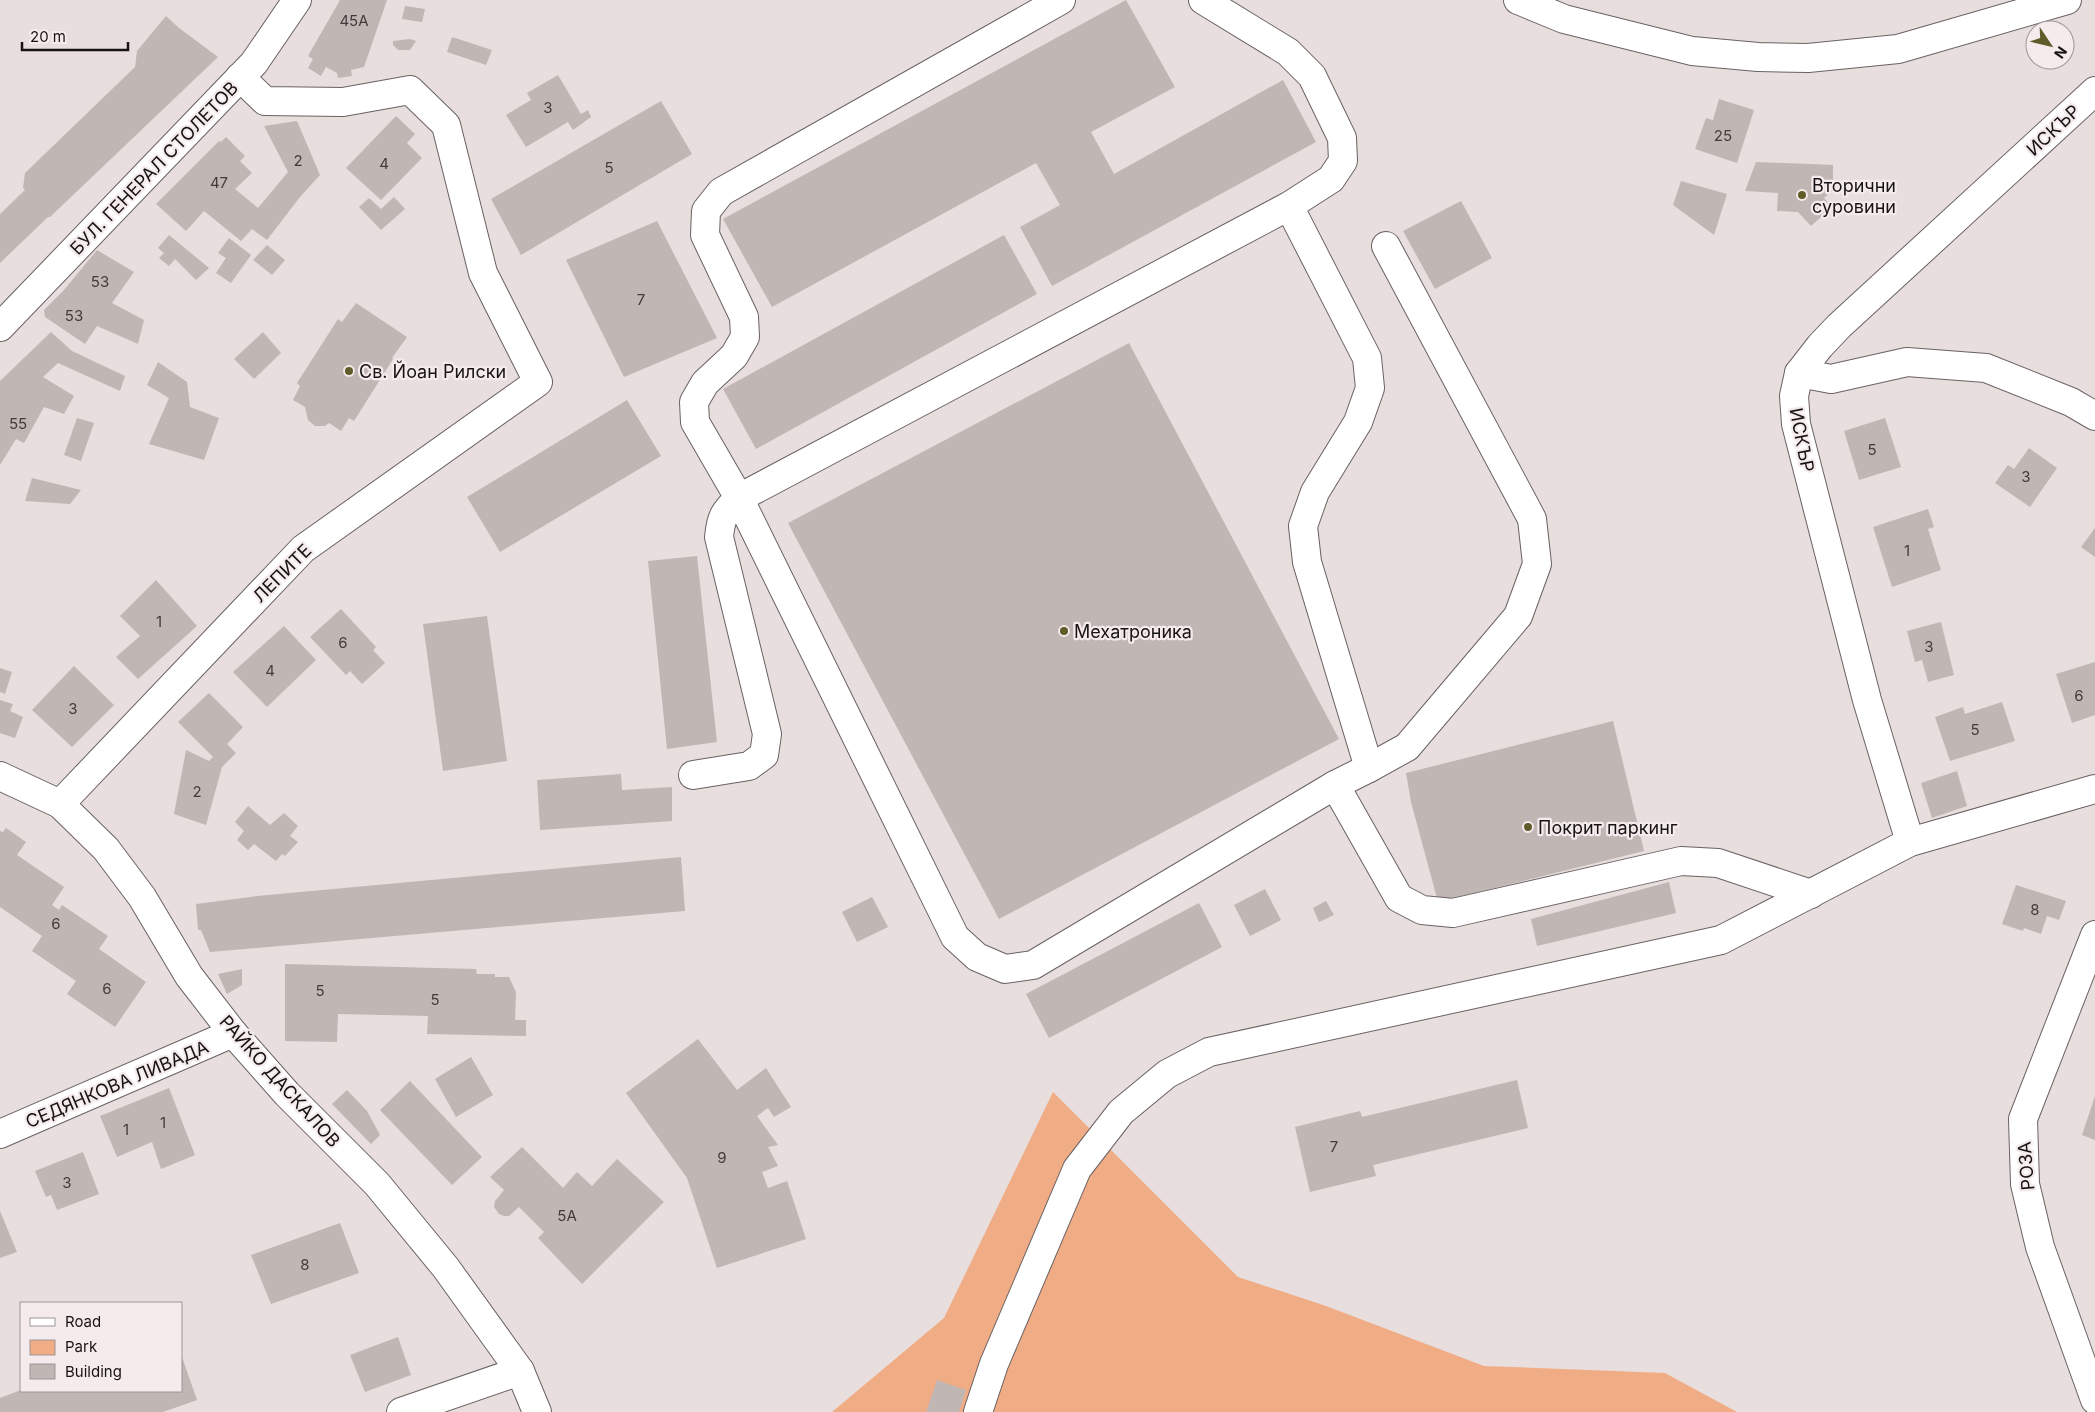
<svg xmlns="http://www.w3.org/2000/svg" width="2095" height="1412" font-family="Inter,sans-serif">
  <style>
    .green { fill: #f0ac85 }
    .building { fill: #c0b6b4 }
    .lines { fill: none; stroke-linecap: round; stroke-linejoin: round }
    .minor-casing { stroke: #6a6162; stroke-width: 30 }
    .minor { stroke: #fff; stroke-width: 28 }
    .poi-dot { fill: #605c29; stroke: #f5ebec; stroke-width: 2 }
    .labels { text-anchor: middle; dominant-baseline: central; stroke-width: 4.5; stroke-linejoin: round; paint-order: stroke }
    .number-label { font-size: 15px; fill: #413c3b }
    .street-label { font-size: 18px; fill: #171313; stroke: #f5ebec }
    .poi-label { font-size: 18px; fill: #171313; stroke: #f5ebec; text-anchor: start }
  </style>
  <rect width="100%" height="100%" fill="#e8dede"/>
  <polygon class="green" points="1053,1092 1238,1277 1326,1306 1484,1366 1665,1373 1737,1412 832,1412 944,1318"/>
  <g class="building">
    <polygon points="340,0 387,0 364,67 351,70 352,76 338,78 337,73 326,67 321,76 308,68 313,59 308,56"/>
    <polygon points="1126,0 1175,87 1091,132 1114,174 1283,80 1316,142 1052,286 1020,227 1060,205 1036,163 772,307 723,219"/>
    <polygon points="405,6 425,9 422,22 402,19"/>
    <polygon points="166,16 179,28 218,57 50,217 48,217 0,263 0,214 25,190 23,188 25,173 135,67 137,51"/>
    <polygon points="452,37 492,50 486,65 447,52"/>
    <polygon points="410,39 416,41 410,50 398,50 393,45 393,41"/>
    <polygon points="558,75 581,114 588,110 591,117 573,130 568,122 526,147 506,115 531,100 527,93"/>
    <polygon points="1719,99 1754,110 1737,163 1695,149 1706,118 1713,120"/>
    <polygon points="661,101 692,154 521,255 491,199"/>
    <polygon points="396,116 415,134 407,143 422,158 381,200 346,168"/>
    <polygon points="297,121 320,175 300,197 267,240 252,229 241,241 204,211 186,231 156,204 219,141 221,142 226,137 245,156 240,161 252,173 235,189 258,208 288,172 264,126"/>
    <polygon points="1756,162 1833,165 1833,190 1824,198 1832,207 1811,226 1798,212 1777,211 1778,193 1745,191"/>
    <polygon points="1681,181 1727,194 1714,235 1673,205"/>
    <polygon points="394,197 405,209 381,230 359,207 369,198 381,209"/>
    <polygon points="1461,201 1492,258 1435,289 1403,231"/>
    <polygon points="657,221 717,338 624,377 566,260"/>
    <polygon points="169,235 209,268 196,280 175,259 169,266 159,258 164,253 158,248"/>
    <polygon points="1004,235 1037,294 756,449 723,389"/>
    <polygon points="229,238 251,255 231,283 216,273 226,258 218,253"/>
    <polygon points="267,245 285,260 272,275 253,260"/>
    <polygon points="97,250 134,272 112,303 144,320 138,344 97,326 85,344 45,317 44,310 64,290"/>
    <polygon points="356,303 407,337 392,358 393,359 354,421 349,418 341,431 329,423 325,426 315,426 308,420 305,407 293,400 300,386 297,383 338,319 342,322"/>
    <polygon points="51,332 72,351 125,376 120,391 58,363 43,377 74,396 64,414 44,407 24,443 16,439 0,465 0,381"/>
    <polygon points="263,332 281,353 254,379 234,359"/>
    <polygon points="1129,343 1339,739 999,919 788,523"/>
    <polygon points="158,362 187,382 190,407 219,418 204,460 149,444 169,398 147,385"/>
    <polygon points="627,400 661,456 500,552 467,497"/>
    <polygon points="77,418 94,423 81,461 64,455"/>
    <polygon points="1885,418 1901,467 1859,480 1844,431"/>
    <polygon points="2029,448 2057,468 2030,507 1995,483 2008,465 2014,469"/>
    <polygon points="32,478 81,490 70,504 25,501"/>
    <polygon points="1928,509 1934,527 1928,529 1941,570 1892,587 1873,527"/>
    <polygon points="2095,528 2095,557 2081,547"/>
    <polygon points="697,556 717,742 667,749 648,561"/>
    <polygon points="156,580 197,626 138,679 116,657 140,636 120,616"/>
    <polygon points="341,609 376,647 373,650 385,663 362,684 350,671 346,675 310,637"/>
    <polygon points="487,616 507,761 443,771 423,624"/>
    <polygon points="1941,622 1954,675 1928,682 1922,660 1915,662 1907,631"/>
    <polygon points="284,626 316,660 267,707 233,672"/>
    <polygon points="2095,662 2095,715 2072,723 2056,674"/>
    <polygon points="74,666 114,705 72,747 32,710"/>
    <polygon points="0,668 12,672 5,694 0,692"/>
    <polygon points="209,693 243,727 227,744 236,753 222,767 206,825 174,814 186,750 209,761 213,757 178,722"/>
    <polygon points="0,700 13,704 10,711 23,717 15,738 0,733"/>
    <polygon points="2002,702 2015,741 1950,761 1935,717 1963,707 1965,714"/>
    <polygon points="1613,721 1644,851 1438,902 1411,802 1406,773"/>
    <polygon points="1957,771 1967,806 1932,818 1921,783"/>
    <polygon points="621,774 622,790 672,787 672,821 540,830 537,780"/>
    <polygon points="248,806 270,825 284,813 298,826 290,836 298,842 285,856 282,854 276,861 254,844 248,850 237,840 244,831 235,822"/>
    <polygon points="6,828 26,842 17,855 64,887 52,905 59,910 62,905 108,936 99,949 146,982 115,1027 67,994 76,981 32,951 42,936 0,907 0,831 3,832"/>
    <polygon points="681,857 685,911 210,952 201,930 198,930 196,904 257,896"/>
    <polygon points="1669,882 1676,913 1537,946 1531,919"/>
    <polygon points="2016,885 2066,901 2059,920 2047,916 2041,934 2024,928 2023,931 2002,924"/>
    <polygon points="1265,889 1281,920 1250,936 1234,905"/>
    <polygon points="872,897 888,927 857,942 842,912"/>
    <polygon points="1326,901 1334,915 1319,922 1313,908"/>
    <polygon points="1199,903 1222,947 1049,1038 1026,994"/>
    <polygon points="285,964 476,969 477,974 495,974 495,977 509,977 516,992 515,1020 526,1020 526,1036 427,1034 428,1016 338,1014 337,1042 285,1041"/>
    <polygon points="242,969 242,985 227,994 218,974"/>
    <polygon points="698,1039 737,1090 766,1068 791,1107 774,1117 768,1108 757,1116 778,1145 768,1147 778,1166 762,1172 768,1188 787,1181 806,1239 717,1268 687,1178 626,1093"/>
    <polygon points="471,1057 493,1095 456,1117 435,1079"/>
    <polygon points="1517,1080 1528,1128 1373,1165 1376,1176 1310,1192 1295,1127 1360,1111 1362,1117"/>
    <polygon points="410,1081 482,1157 452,1185 380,1110"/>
    <polygon points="169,1088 195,1155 161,1169 152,1142 117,1157 100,1116"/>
    <polygon points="347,1090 367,1111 380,1135 371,1144 332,1104"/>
    <polygon points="2095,1096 2095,1140 2082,1135"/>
    <polygon points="522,1147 563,1188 577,1172 592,1186 617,1159 664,1202 582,1284 538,1238 544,1232 519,1207 509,1216 504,1216 499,1214 494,1207 495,1201 504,1190 490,1177"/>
    <polygon points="83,1152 99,1194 57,1210 51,1195 46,1197 35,1171"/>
    <polygon points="0,1211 17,1252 0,1258"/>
    <polygon points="340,1223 359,1273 271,1304 251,1255"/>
    <polygon points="398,1337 411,1375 365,1392 350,1355"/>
    <polygon points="182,1357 197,1400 163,1412 0,1412 0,1398 21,1390 181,1391"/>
    <polygon points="937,1380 966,1390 959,1412 926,1412"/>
  </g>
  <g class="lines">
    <g class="minor-casing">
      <g id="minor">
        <polyline points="1061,0 721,192 706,211 705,235 744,317 745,337 734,356 705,383 694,402 695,422 739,498 955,937 977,957 1005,969 1033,965 1335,785 1369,768 1307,562 1303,526 1315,492 1358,422 1370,388 1367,358 1289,206"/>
        <polyline points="1518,0 1564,19 1692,51 1758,57 1808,58 1898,49 2067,0"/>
        <polyline points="0,327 254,63 297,0"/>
        <polyline points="1799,373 1831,379 1907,362 1986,368 2071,402 2095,416"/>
        <polyline points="1369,768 1407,747 1518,616 1537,564 1532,519 1386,246"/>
        <path d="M 693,775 L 749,766 L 764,755 L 767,734 L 719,537 C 721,517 724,512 739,498 L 1289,206 L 1331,179 L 1343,161 L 1342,138 L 1312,76 L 1288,52 L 1203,0"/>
        <polyline points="0,776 60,804 106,849 142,897 189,976 233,1033 287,1094 377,1184 446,1268 520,1371 537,1412"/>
        <polyline points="1335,785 1399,898 1422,910 1453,913 1681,861 1718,863 1811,894"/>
        <polyline points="60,804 303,549 538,382 483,273 446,125 410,90 343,102 265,101 240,77"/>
        <polyline points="1910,842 1867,700 1796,424 1794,396 1799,373 1820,346 1839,326 2095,91"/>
        <polyline points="2095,935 2023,1119 2025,1184 2040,1247 2095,1400"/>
        <polyline points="0,1134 233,1033"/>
        <polyline points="401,1412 520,1371"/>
        <polyline points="978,1412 994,1364 1077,1169 1121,1112 1167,1074 1209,1052 1721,940 1910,842 2095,789"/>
      </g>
    </g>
    <use href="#minor" class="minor"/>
  </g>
  <g class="poi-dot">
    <circle cx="1802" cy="195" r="5"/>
    <circle cx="349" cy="371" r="5"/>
    <circle cx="1064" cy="631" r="5"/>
    <circle cx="1528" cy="827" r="5"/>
  </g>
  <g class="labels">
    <g class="number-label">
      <text x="354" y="20">45А</text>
      <text x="548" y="107">3</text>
      <text x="1723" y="135">25</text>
      <text x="298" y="160">2</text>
      <text x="384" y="163">4</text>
      <text x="609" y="167">5</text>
      <text x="219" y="182">47</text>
      <text x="100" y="281">53</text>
      <text x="641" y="299">7</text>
      <text x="74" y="315">53</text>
      <text x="18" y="423">55</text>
      <text x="1872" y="449">5</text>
      <text x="2026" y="476">3</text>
      <text x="1907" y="550">1</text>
      <text x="159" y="621">1</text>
      <text x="343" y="642">6</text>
      <text x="1929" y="646">3</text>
      <text x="270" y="670">4</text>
      <text x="2079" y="695">6</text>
      <text x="73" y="708">3</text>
      <text x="1975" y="729">5</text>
      <text x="197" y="791">2</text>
      <text x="2035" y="909">8</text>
      <text x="56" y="923">6</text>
      <text x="107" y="988">6</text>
      <text x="320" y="990">5</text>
      <text x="435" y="999">5</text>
      <text x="163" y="1122">1</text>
      <text x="126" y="1129">1</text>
      <text x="1334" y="1146">7</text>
      <text x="722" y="1157">9</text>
      <text x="67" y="1182">3</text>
      <text x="567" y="1215">5А</text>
      <text x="305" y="1264">8</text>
    </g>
    <g class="street-label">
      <text transform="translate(2053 130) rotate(-43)">ИСКЪР</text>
      <text transform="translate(154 168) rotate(-46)">БУЛ. ГЕНЕРАЛ СТОЛЕТОВ</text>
      <text transform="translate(1802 440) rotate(79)">ИСКЪР</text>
      <text transform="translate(282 573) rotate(-45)">ЛЕПИТЕ</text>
      <text transform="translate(280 1081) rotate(48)">РАЙКО ДАСКАЛОВ</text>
      <text transform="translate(117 1084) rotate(-23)">СЕДЯНКОВА ЛИВАДА</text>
      <text transform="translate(2026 1166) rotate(-95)">РОЗА</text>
    </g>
    <g class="poi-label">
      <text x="1812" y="185">Вторични<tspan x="1812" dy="21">суровини</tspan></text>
      <text x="359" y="371">Св. Йоан Рилски</text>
      <text x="1074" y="631">Мехатроника</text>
      <text x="1538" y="827">Покрит паркинг</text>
    </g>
  </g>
  <rect x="20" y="1302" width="162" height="90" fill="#f5ebec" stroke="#9c9595"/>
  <rect x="30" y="1318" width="25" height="8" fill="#ffffff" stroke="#9c9595"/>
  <text x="65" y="1327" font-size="15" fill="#171313">Road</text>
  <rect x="30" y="1340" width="25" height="15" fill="#f0ac85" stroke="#9c9595"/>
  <text x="65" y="1352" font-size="15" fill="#171313">Park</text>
  <rect x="30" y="1364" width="25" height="15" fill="#c0b6b4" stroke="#9c9595"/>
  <text x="65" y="1377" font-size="15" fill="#171313">Building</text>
  <g transform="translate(2050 45) rotate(125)"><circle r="24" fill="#f5ebec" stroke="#9c9595"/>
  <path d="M0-4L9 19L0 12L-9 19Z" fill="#605c29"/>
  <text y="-8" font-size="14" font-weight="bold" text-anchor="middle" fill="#171313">N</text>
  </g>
  <path d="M22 42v8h106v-8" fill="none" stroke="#171313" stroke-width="2.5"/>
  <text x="30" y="42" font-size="15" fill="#171313" stroke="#f5ebec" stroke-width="4" paint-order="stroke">20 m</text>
</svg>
